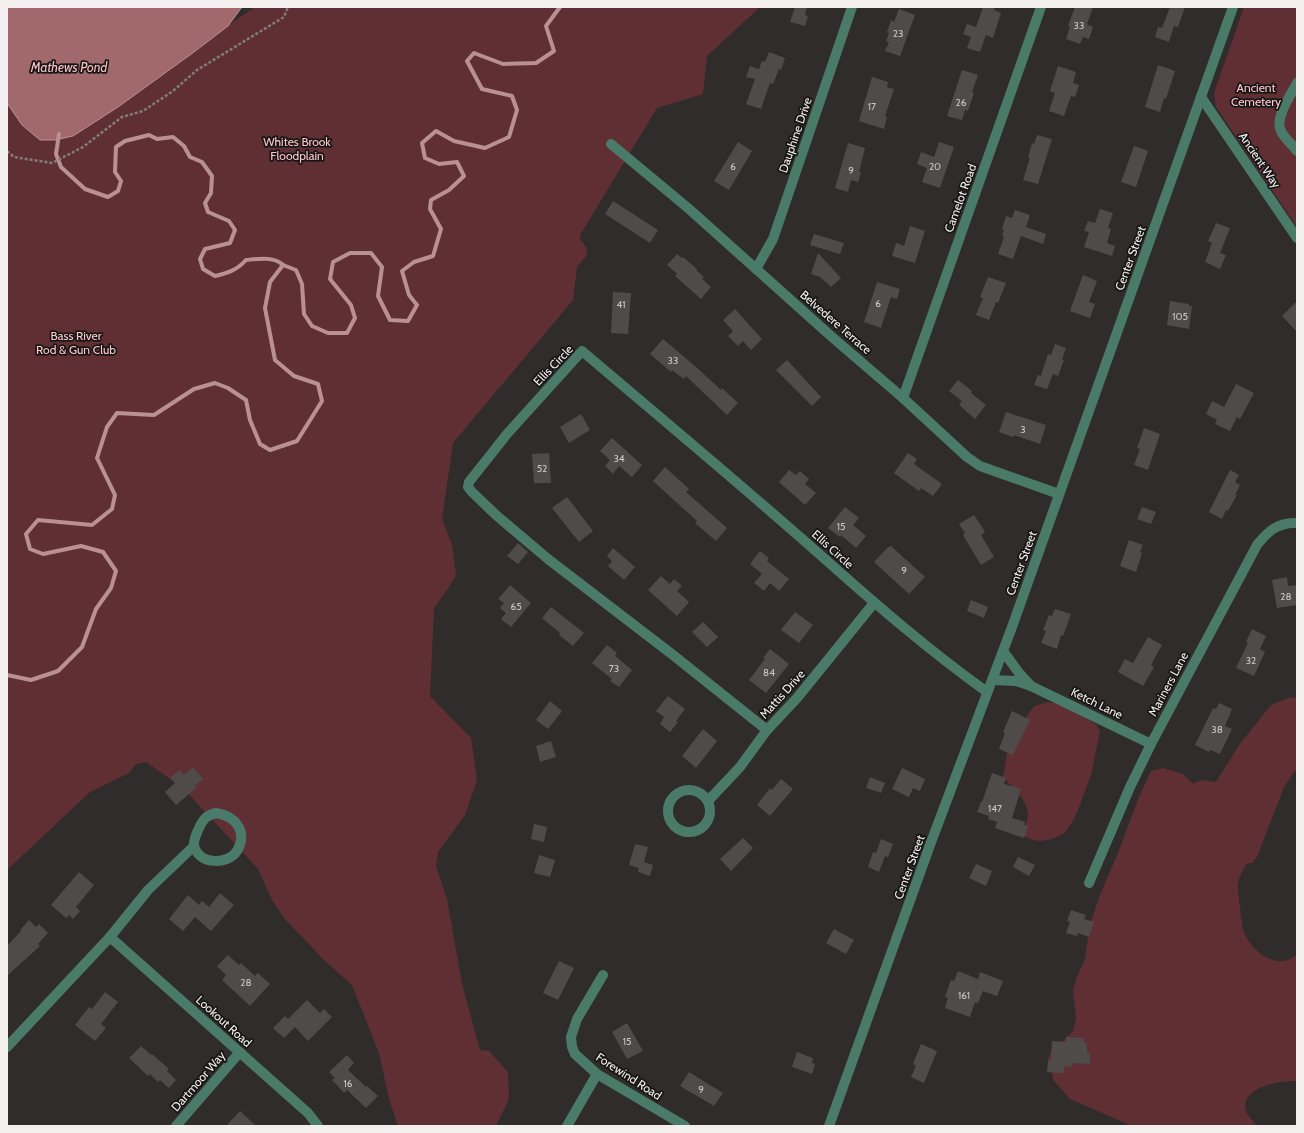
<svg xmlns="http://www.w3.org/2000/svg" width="1304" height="1133" font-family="Cabin,sans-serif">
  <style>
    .green { fill: #602f33 }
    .water { fill: #a2696c; stroke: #ba9193 }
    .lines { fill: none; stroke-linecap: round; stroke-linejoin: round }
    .stream { stroke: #ba9193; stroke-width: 4 }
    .building { fill: #504b4b }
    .path { stroke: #817d7d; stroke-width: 2.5; stroke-dasharray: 3 2; stroke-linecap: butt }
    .minor { stroke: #497a6a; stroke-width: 10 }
    .labels { text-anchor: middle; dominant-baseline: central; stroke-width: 3.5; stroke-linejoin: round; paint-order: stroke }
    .number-label { font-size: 10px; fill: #cac6c6 }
    .park-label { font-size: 12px; fill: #ffc8ca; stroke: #171515 }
    .street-label { font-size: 12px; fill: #f3efef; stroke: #171515 }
    .water-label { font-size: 13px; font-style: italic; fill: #fac4c5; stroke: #171515 }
  </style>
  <rect width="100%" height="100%" fill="#302c2c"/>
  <g class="green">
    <polygon points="255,7 760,7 707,56 703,94 657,108 580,235 580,239 586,247 587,255 577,267 573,300 453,443 442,519 452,545 456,575 447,590 434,608 430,696 471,738 477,780 465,815 438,852 436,866 447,899 462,984 480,1050 489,1051 508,1072 509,1099 496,1126 398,1126 389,1099 379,1053 352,985 325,961 284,918 272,900 258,869 183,788 146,762 136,764 129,773 90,792 7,870 7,86 69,134"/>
    <polygon points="1244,7 1297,7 1297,227 1216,107 1214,93"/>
    <path d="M 1297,697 L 1297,768 L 1284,787 L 1257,857 L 1252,863 L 1247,863 C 1244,869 1239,877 1238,883 C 1237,888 1242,924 1243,929 C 1249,950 1276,972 1297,955 L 1297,1081 C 1281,1080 1239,1087 1246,1111 C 1248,1116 1254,1122 1257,1126 L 1132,1126 L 1070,1099 L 1054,1081 L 1048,1060 L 1052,1048 L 1063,1041 L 1073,1031 L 1076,1019 L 1073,990 L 1077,977 L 1085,959 L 1090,924 L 1100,895 L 1118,853 L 1139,797 L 1151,771 L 1163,768 L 1183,774 L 1193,784 L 1201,780 L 1216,782 L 1239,745 L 1271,705 L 1288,698 Z"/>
    <path d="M 1049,702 L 1063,705 L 1096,724 L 1100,732 L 1095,755 L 1092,772 L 1080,805 L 1074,819 L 1065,833 L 1052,839 L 1041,841 L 1033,840 L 1026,837 L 1023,833 C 1024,827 1028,820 1028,815 C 1027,798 1013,789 1003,777 L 1007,754 L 1021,724 L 1034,706 Z"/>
  </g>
  <polygon class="water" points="7,7 242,7 228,26 194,52 118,107 73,136 55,140 40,140 22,125 7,103"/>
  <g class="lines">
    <g class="stream">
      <path d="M 59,134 L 56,154 L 61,167 L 85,189 L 108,197 L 118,191 L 121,181 L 115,172 L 116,147 L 125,141 L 149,135 L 157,139 L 173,137 L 184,146 L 190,157 L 202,162 L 212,176 L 211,193 L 205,203 L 208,212 L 229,221 L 235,230 L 230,243 L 205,249 L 200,259 L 203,269 L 215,276 C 228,273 237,270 246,260 C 257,259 274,256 283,265"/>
      <polyline points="7,675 31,680 58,671 82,647 96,609 111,588 116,571 103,552 81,546 43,554 30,549 26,534 38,520 92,525 112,509 115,495 97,458 107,427 117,413 154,415 194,389 215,383 228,388 246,400 250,420 260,444 270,450 297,441 322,401 318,384 294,376 275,360 265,308 270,282 283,265 296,270 302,284 304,314 312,326 328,333 347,333 355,318 351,305 330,279 333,262 350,253 371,253 382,267 378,296 390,320 408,321 417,305 409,295 402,271 414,262 433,256 441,229 430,209 431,200 449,190 464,176 457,162 439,164 425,158 422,143 436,131 454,141 485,148 509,137 517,110 512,96 482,89 467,61 474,53 503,64 536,63 554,51 546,26 560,7"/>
    </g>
  </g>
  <g class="building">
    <polygon points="795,7 807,7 805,15 808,16 805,26 790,22"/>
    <polygon points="983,7 995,7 994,10 1001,13 993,38 986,35 980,52 967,48 971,37 963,34 967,24 976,27"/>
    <polygon points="1075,7 1093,7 1087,24 1093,27 1089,39 1083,37 1080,44 1066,39 1070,27 1068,26"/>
    <polygon points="1170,7 1185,7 1178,27 1174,26 1169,42 1155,37 1158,27 1162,28"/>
    <polygon points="899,9 915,15 900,56 885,51 889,42 886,41 889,33 887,32 891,20 894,22"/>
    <polygon points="769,52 785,58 781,70 779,69 773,84 770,83 761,109 746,104 755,79 746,77 750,66 759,69 762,61 765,62"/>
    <polygon points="1158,65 1175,71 1166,99 1164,98 1160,112 1145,107"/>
    <polygon points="1058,66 1076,72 1073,83 1079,85 1075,97 1071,96 1064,116 1049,111 1055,93 1050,91"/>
    <polygon points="962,70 978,75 972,92 974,93 968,111 965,110 962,120 947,116"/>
    <polygon points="872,77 888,82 887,87 894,89 885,116 887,117 884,129 859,121"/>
    <polygon points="1037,135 1052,139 1038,184 1023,180 1030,158 1028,157 1032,143 1034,144"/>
    <polygon points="738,142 752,151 729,190 714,181"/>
    <polygon points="939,142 954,147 940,188 922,182 927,168 917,164 921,152 934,157"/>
    <polygon points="848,143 865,148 859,172 861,173 858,182 851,180 848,192 835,188"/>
    <polygon points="1134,146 1148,151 1136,187 1121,182"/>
    <polygon points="613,201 658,230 650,243 605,214"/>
    <polygon points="1100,209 1113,213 1108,228 1111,229 1107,243 1115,246 1112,256 1084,247 1089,232 1084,231 1088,221 1095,223"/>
    <polygon points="1015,210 1030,215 1026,227 1046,234 1043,244 1021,236 1013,259 998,254 1004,237 1002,236 1004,230 1002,229 1006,216 1012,218"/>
    <polygon points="1216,223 1230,228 1220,253 1226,255 1220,269 1205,262 1212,243 1208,241"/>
    <polygon points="910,226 925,231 915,263 892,256 896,243 904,246"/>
    <polygon points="814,234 844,243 840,254 810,245"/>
    <polygon points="818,253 841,278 831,287 820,277 811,274"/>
    <polygon points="677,254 682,258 683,257 697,269 696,270 704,277 702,279 711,287 701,299 675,276 677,274 667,265"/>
    <polygon points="1083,275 1097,281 1089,302 1095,304 1090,318 1070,311"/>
    <polygon points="988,277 1006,283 998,303 996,302 989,320 976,315 983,298 980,297"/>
    <polygon points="877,282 900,289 897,299 891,297 881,328 864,322"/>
    <polygon points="613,292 631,293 628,334 611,333"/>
    <polygon points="1170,301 1189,304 1189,306 1192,306 1189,329 1167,325"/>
    <polygon points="1297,301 1297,332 1282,316"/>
    <polygon points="735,309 762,339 751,350 743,341 738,346 728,336 733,331 723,320"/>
    <polygon points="663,339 695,366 721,390 722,388 738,403 727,415 686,376 684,379 672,370 671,372 650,354"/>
    <polygon points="1055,344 1066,348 1062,359 1064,360 1058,376 1053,374 1047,389 1034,385 1038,375 1041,376 1048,354 1051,355"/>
    <polygon points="787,360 821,397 812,406 776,370"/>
    <polygon points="958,380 972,391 971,393 986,405 975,419 959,405 962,401 949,391"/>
    <polygon points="1236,384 1254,393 1240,419 1237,417 1230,431 1215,424 1217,420 1206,414 1212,401 1224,407"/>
    <polygon points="1006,412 1046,425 1040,444 1014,435 1013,437 999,432"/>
    <polygon points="581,414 590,430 569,443 560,427"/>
    <polygon points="1144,428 1160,434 1148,470 1134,465 1140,449 1137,448"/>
    <polygon points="612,438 642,465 632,477 619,466 613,474 605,466 610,460 600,451"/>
    <polygon points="549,453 551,483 534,483 532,454"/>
    <polygon points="908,453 917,459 914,464 942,484 933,496 921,488 919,491 894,473"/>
    <polygon points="665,467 689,489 686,492 727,528 716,541 695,523 697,521 653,481"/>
    <polygon points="789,470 796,475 800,471 809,479 805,484 816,493 805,505 779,482"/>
    <polygon points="1230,470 1239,475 1235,482 1240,485 1235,495 1237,495 1228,511 1226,510 1222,519 1209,512"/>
    <polygon points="567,497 593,531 579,542 552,508"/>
    <polygon points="845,507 859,518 853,525 866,536 856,548 841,535 840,537 828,528"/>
    <polygon points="1142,507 1156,512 1151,524 1137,519"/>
    <polygon points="974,515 985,532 981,535 994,557 981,565 963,535 965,533 959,524"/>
    <polygon points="1129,540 1143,545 1140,552 1142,553 1136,572 1120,566"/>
    <polygon points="518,543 528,552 518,564 507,556"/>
    <polygon points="891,546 925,577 909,594 874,562 888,547 889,547"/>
    <polygon points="613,548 635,567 624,580 608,566 612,561 607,556"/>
    <polygon points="760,551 769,558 767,561 789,579 779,591 770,583 764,591 754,583 762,574 750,564"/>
    <polygon points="661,576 670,584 674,579 682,586 677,591 689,602 677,616 648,590"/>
    <polygon points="1287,577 1288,586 1297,585 1297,605 1277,608 1272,580"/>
    <polygon points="510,585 531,603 511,627 501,619 506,613 500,608 504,603 498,599"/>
    <polygon points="971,600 988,607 984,618 967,611"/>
    <polygon points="551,607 584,633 573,646 559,635 560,633 542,618"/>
    <polygon points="1055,609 1071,614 1063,636 1061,635 1057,649 1041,643 1046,631 1043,630 1049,615 1052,616"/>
    <polygon points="795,612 813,625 799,643 781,630"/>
    <polygon points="703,622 718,637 707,647 692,632"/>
    <polygon points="1252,629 1266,636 1260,649 1265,652 1254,676 1236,668 1248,643 1246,642"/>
    <polygon points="1148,637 1162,645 1151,665 1154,667 1143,686 1118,672 1125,659 1133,663"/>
    <polygon points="607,645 617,653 615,656 632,670 619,687 610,681 612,679 592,663"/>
    <polygon points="770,649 789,664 766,693 749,680 765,659 763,658"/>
    <polygon points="668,696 685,709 676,721 678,722 670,732 660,724 664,717 656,711"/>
    <polygon points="550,701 562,711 548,729 536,720"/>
    <polygon points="1219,703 1232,709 1225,726 1232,729 1220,754 1210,750 1209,752 1195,745 1213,708 1216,709"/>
    <polygon points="1012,711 1030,720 1013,755 999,749 1005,733 1003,732"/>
    <polygon points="703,729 717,741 696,768 682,756"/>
    <polygon points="551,741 556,757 540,762 536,746"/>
    <polygon points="193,767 203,779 195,786 196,788 176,805 165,792 175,783 170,778 179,770 184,775"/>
    <polygon points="902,768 925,779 920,791 913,788 909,797 892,789"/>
    <polygon points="992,773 1006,778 1004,784 1021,789 1012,818 1025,822 1024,825 1028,826 1024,838 995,828 997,822 988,819 989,816 977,812 981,802 982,802"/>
    <polygon points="870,777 885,783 881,793 866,788"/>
    <polygon points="781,779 793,789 770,816 757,805 770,788 772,790"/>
    <polygon points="534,824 547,827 544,842 531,839"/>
    <polygon points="743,838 753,848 731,871 720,859"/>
    <polygon points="881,839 893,844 888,857 885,856 879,872 868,867 873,852 876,853"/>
    <polygon points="635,844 648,847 644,862 653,865 650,876 638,872 639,868 629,865"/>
    <polygon points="539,855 555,860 550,877 534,873"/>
    <polygon points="1018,857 1035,865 1029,876 1013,867"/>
    <polygon points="976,864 992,871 986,886 969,878"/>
    <polygon points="79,872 94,885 76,907 80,911 73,919 69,915 66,918 51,905"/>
    <polygon points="220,893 234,905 211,931 195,917 183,931 169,919 188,895 199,905 202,901 209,907"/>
    <polygon points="1071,910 1086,915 1084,919 1094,922 1089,937 1078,933 1077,936 1066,933 1070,922 1067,921"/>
    <polygon points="29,920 36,927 39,924 48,933 38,944 40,946 7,976 7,946 21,931 20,930"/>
    <polygon points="834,929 854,940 846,954 826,943"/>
    <polygon points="228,955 239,965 241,963 255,976 258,973 270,984 250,1006 222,980 226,975 217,966"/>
    <polygon points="559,961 574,968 558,1000 543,993"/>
    <polygon points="958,971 978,979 980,972 1003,981 997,996 983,991 978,1003 975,1002 970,1017 945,1008 948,998 945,997 951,980 954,981"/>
    <polygon points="105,992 118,1002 101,1024 106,1028 95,1041 75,1025 89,1007 92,1009"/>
    <polygon points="307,1000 320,1013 324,1009 332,1017 308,1041 295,1027 284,1038 273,1028 285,1016 288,1019"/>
    <polygon points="627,1023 643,1051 627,1059 612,1032"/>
    <polygon points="1066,1037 1084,1038 1084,1043 1087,1043 1087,1053 1090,1053 1090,1064 1072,1063 1072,1067 1064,1066 1064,1073 1047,1072 1048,1061 1051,1061 1052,1041 1066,1042"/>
    <polygon points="921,1044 937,1051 924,1083 911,1077 916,1066 913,1064"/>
    <polygon points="141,1046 151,1055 152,1054 169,1069 167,1071 176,1080 169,1088 160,1080 158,1082 150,1074 148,1076 129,1058"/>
    <polygon points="797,1052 813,1058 812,1063 815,1064 812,1074 792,1067"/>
    <polygon points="347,1055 354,1063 348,1070 366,1087 367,1086 378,1096 366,1108 347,1090 344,1093 332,1080 335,1078 329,1072"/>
    <polygon points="689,1072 723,1093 714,1106 680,1086"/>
    <polygon points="240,1111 256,1126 226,1126"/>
  </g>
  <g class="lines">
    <polyline class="path" points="7,151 14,157 52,163 83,147 122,117 143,111 173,91 197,70 284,17 288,7"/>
    <g class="minor">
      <path d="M 1297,83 C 1291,95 1274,118 1281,131 C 1284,138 1292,144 1297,151"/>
      <polyline points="1201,97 1297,238"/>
      <polyline points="611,144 688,208 832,337 903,398 967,457 980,466 1059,494"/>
      <polyline points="756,269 773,239 852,7"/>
      <polyline points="903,398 1041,7"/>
      <polyline points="1003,651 1019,673 1031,686"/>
      <polyline points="992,680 1016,681 1031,686 1151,744"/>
      <path d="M 767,730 L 673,655 L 548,559 L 496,515 L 472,492 L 468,487 L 469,482 L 507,434 L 582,351 C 661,418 740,484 817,552 C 872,601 927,649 987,692"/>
      <circle cx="689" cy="811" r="21"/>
      <polyline points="708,801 740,767 767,730 797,698 874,603"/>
      <path d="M 216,813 C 236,816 248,832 237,851 C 228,865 199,865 194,846 C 193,840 197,833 199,828 C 203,819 207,815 216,813 Z"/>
      <path d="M 1089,883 L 1130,787 L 1151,744 L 1257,545 C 1268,531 1278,522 1297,523"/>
      <polyline points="110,937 148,890 194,846"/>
      <polyline points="603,975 577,1019 571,1037 572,1047 575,1054 597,1074 685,1126"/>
      <polyline points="7,1047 110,937 308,1113 318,1126"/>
      <polyline points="176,1126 240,1052"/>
      <polyline points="567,1126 597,1074"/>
      <polyline points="829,1126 930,845 1012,627 1233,7"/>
    </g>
  </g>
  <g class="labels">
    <g class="number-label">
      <text x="1079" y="25">33</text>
      <text x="898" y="33">23</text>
      <text x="961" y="102">26</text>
      <text x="872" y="106">17</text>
      <text x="733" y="166">6</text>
      <text x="935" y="166">20</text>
      <text x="851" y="170">9</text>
      <text x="878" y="303">6</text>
      <text x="621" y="304">41</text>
      <text x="1180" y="316">105</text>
      <text x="673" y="360">33</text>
      <text x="1023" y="429">3</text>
      <text x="619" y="458">34</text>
      <text x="542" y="468">52</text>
      <text x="841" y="526">15</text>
      <text x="904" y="570">9</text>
      <text x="1286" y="596">28</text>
      <text x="516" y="606">65</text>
      <text x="1251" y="660">32</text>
      <text x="614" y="668">73</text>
      <text x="769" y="672">84</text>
      <text x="1217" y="729">38</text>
      <text x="995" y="808">147</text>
      <text x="246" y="982">28</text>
      <text x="964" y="995">161</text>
      <text x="627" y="1041">15</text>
      <text x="348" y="1083">16</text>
      <text x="701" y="1089">9</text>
    </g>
    <g class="park-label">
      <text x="1256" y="87">Ancient<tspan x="1256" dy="14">Cemetery</tspan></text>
      <text x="297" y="141">Whites Brook<tspan x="297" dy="14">Floodplain</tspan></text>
      <text x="76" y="335">Bass River<tspan x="76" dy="14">Rod &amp; Gun Club</tspan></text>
    </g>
    <g class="street-label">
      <text transform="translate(795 135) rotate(-71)">Dauphine Drive</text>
      <text transform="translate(1260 160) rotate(56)">Ancient Way</text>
      <text transform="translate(960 198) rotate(-70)">Camelot Road</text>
      <text transform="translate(1130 258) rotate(-70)">Center Street</text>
      <text transform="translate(836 322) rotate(41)">Belvedere Terrace</text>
      <text transform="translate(553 365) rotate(-46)">Ellis Circle</text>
      <text transform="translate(833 549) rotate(42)">Ellis Circle</text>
      <text transform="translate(1021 563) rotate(-70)">Center Street</text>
      <text transform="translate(1168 684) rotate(-62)">Mariners Lane</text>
      <text transform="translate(782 694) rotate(-48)">Mattis Drive</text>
      <text transform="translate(1097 703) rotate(26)">Ketch Lane</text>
      <text transform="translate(909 867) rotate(-70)">Center Street</text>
      <text transform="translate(224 1021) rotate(42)">Lookout Road</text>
      <text transform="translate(629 1076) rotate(33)">Forewind Road</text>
      <text transform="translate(198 1081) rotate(-49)">Dartmoor Way</text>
    </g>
    <g class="water-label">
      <text x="69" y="67">Mathews Pond</text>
    </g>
  </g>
  <rect width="1304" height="1133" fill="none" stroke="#f3efef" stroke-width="16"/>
</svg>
